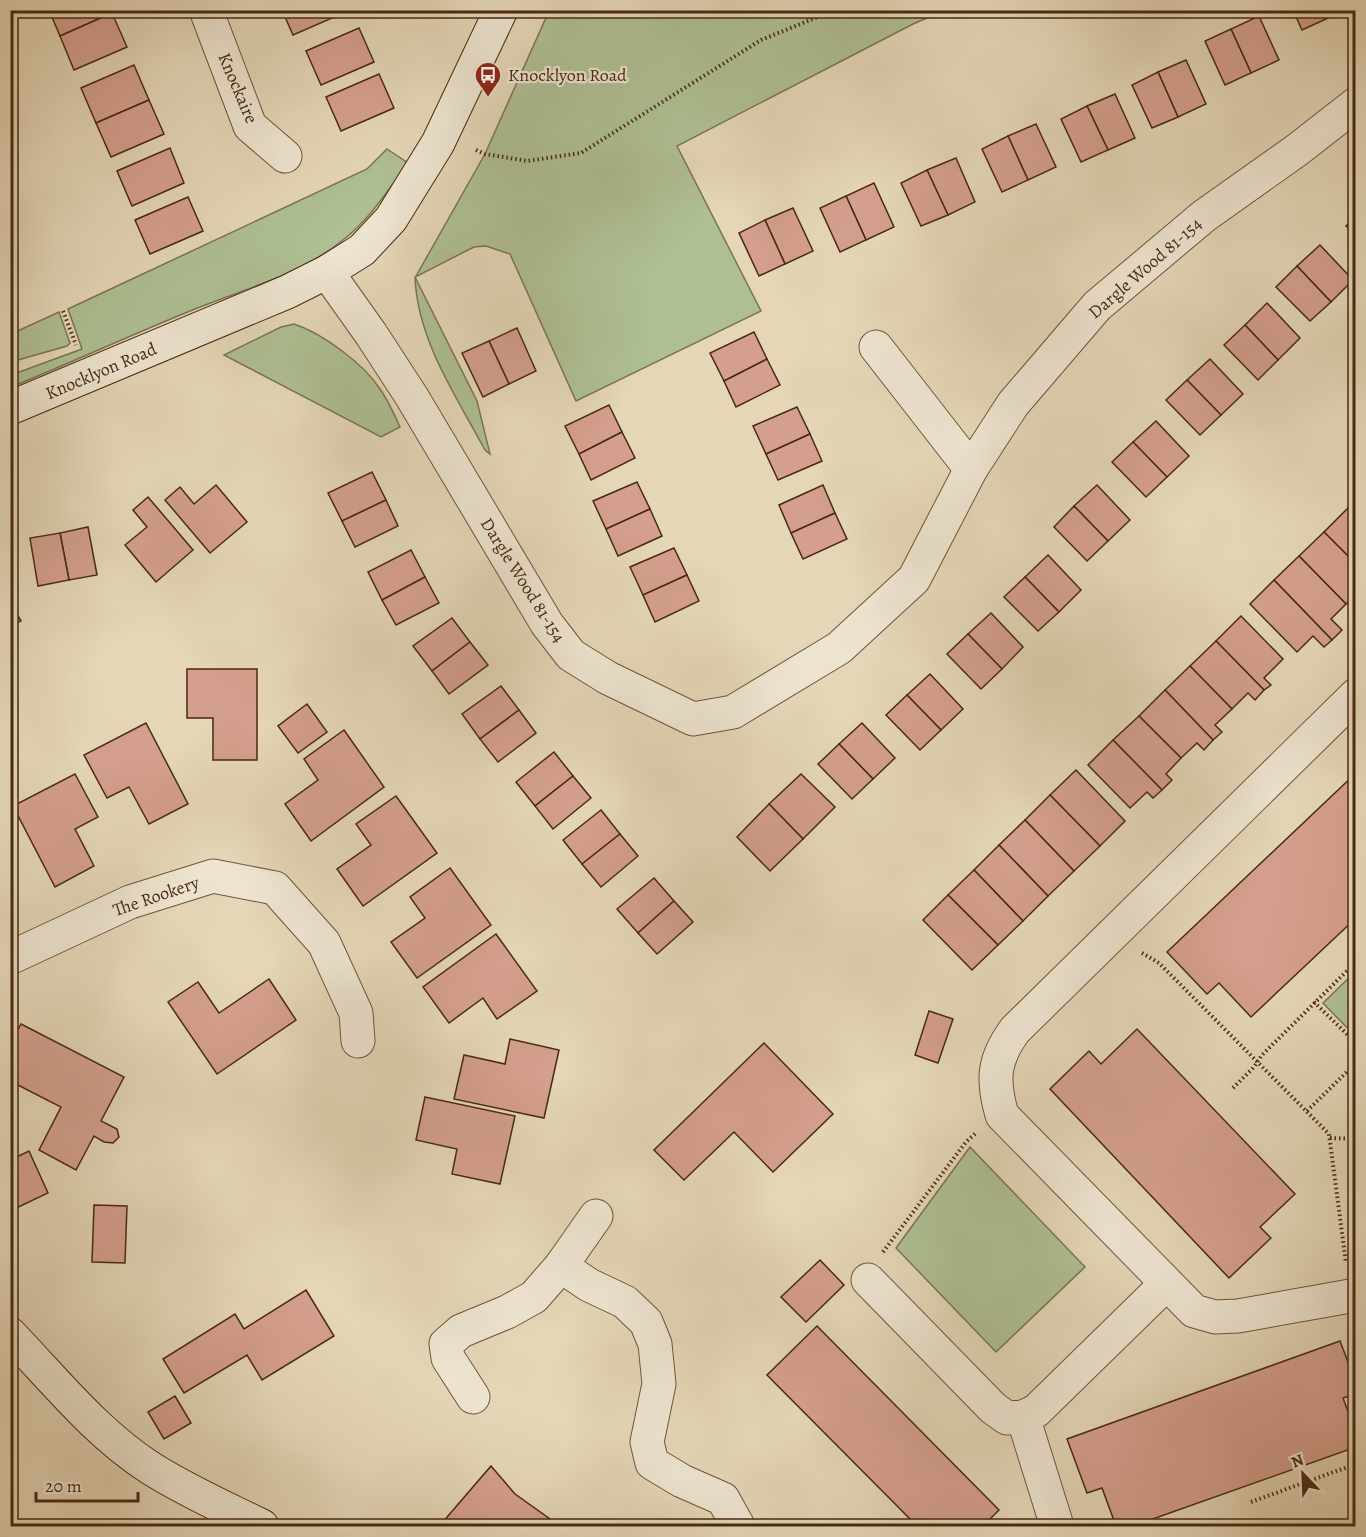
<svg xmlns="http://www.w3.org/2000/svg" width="1366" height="1537" font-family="Alegreya,serif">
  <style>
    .green { fill: #aebf93; stroke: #7b7452; stroke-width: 1.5 }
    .building { fill: #d49f8e; stroke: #482a11; stroke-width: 1.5 }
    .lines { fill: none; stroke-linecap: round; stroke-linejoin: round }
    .street-casing { stroke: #6f553a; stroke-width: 35 }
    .secondary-casing { stroke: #482a11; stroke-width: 35 }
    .path { stroke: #482a11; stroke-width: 4; stroke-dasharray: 1.5 3; stroke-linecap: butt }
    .street { stroke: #ede4d0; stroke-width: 33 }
    .secondary { stroke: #ede4d0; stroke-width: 33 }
    .labels { text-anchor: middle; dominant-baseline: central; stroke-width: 4.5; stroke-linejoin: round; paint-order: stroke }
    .poi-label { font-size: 18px; fill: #482a11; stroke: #ede4d0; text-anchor: start }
    .street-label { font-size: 18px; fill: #482a11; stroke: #ede4d0 }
  </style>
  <rect width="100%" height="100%" fill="#e4d6b7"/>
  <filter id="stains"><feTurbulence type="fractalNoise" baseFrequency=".00333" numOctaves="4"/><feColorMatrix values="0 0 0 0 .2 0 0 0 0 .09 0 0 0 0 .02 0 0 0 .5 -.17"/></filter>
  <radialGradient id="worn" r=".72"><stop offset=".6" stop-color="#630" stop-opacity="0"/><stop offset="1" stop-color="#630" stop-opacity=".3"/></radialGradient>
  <g class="green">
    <path d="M 549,11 L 943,11 L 913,24 L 677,146 L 761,311 L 576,401 L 510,254 L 486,246 L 474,247 L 415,277 L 477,401 L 490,454 L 485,450 C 456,396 418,341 415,278 L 485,154 Z"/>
    <path d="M 387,149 L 408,163 C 388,190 370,219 343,240 C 301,274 245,289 195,309 C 133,334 73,362 11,387 L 11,375 L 82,349 L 68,309 L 367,169 Z"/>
    <polygon points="59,312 70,343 67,346 11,362 11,334"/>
    <path d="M 294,324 C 322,333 364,364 380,389 C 388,400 394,414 400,427 L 381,437 L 224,355 L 281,327 Z"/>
    <polygon points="1355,972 1355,1036 1323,1003"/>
    <polygon points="970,1147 1085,1267 996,1352 896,1248"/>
  </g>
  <g class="building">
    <polygon points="49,10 111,10 112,13 60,36"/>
    <polygon points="282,10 345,10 346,12 293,35"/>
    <polygon points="1293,10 1325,10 1328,18 1302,30"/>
    <polygon points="1325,10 1344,10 1328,18"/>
    <polygon points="112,13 127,47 74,70 60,36"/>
    <polygon points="1259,16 1279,60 1251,73 1231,29"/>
    <polygon points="359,28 374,62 321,85 306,51"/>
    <polygon points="1231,29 1251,73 1225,85 1205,41"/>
    <polygon points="1186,60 1206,104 1178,117 1158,72"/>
    <polygon points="134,65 149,100 96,123 81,88"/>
    <polygon points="1158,72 1178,117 1152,128 1132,85"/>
    <polygon points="379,74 394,108 341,131 326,97"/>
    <polygon points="1115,94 1135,138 1108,150 1087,106"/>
    <polygon points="149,100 164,134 111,157 96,123"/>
    <polygon points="1087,106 1108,150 1081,162 1061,119"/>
    <polygon points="1036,124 1056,167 1028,180 1008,136"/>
    <polygon points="1008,136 1028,180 1002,192 982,149"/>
    <polygon points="170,148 184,183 132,206 117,171"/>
    <polygon points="956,158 975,202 948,215 927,170"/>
    <polygon points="927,170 948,215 921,226 901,183"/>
    <polygon points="874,183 894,227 866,240 846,196"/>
    <polygon points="846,196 866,240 840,252 820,208"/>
    <polygon points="188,197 203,231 150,254 135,220"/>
    <polygon points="793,208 813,251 785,264 765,220"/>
    <polygon points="1356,216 1356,234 1346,226"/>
    <polygon points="765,220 785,264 759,276 739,233"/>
    <polygon points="1320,245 1353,280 1331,302 1297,266"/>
    <polygon points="1297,266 1331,302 1310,321 1276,287"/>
    <polygon points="1267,303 1300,338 1278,360 1245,325"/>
    <polygon points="1245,325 1278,360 1258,380 1224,345"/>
    <polygon points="517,328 536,371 509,384 489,341"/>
    <polygon points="754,332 767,359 724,381 710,353"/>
    <polygon points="489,341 509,384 483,397 462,353"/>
    <polygon points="767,359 780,385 736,407 724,381"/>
    <polygon points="1210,359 1243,394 1221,415 1187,380"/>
    <polygon points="1187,380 1221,415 1200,435 1166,400"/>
    <polygon points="609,405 622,432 579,454 565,426"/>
    <polygon points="797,407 810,434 766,454 753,426"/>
    <polygon points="1156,421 1189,456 1167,477 1133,442"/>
    <polygon points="622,432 635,458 591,480 579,454"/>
    <polygon points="810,434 822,461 778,480 766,454"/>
    <polygon points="1133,442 1167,477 1146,497 1112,462"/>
    <polygon points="372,472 386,500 342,521 328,493"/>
    <polygon points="637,482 650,509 606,529 593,501"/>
    <polygon points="216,485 247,522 210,553 165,500 180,487 194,504"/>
    <polygon points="823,485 835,513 791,533 779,505"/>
    <polygon points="1097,485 1130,520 1108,541 1074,506"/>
    <polygon points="148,497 193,550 156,582 125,545 147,527 133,510"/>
    <polygon points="386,500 398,526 355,547 342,521"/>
    <polygon points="1356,501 1356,514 1349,507"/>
    <polygon points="1074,506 1108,541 1087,561 1054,527"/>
    <polygon points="1349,507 1356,514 1356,564 1324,532"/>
    <polygon points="650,509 662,536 618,556 606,529"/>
    <polygon points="835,513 847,539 803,559 791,533"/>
    <polygon points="88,527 97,575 69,580 60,533"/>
    <polygon points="1324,532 1356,564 1356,595 1346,604 1299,556"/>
    <polygon points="60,533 69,580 38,586 30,538"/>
    <polygon points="674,548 687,575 643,595 630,567"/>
    <polygon points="411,550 425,577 382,600 368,572"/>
    <polygon points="1048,555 1081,590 1059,612 1025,577"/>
    <polygon points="1299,556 1346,604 1331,619 1342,630 1332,640 1274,580"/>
    <polygon points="687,575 699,601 655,622 643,595"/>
    <polygon points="425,577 439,603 396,625 382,600"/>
    <polygon points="1025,577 1059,612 1038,631 1004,597"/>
    <polygon points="1274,580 1332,640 1324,647 1313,636 1297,652 1250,604"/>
    <polygon points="10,602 21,621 10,626"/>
    <polygon points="991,613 1023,647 1002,669 968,634"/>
    <polygon points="1241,616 1283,659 1264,678 1271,685 1264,690 1216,641"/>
    <polygon points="452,618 470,642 432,671 413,646"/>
    <polygon points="968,634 1002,669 981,689 947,654"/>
    <polygon points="1216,641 1264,690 1255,700 1248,693 1232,709 1190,666"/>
    <polygon points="470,642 488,665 449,694 432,671"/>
    <polygon points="1190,666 1232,709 1215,725 1222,732 1213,740 1165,690"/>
    <polygon points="187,669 257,669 257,760 213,760 213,718 187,718"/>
    <polygon points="930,674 963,709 941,730 907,695"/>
    <polygon points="501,686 519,710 480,739 462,714"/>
    <polygon points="1165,690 1213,740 1204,750 1197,743 1181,758 1139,716"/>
    <polygon points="907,695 941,730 920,750 886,715"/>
    <polygon points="307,704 327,732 298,753 278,726"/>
    <polygon points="519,710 536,733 498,762 480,739"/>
    <polygon points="1139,716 1181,758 1166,774 1172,780 1162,790 1113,740"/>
    <polygon points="146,723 188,804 149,824 129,787 107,798 84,755"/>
    <polygon points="862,723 895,758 873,779 839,744"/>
    <polygon points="344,730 384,787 311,841 285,804 318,780 304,759"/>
    <polygon points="1113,740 1162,790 1153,798 1147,792 1130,808 1088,765"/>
    <polygon points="839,744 873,779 852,799 818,764"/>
    <polygon points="554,752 573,776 535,806 516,782"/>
    <polygon points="1076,770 1125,821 1100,846 1050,795"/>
    <polygon points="1356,773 1356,918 1251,1017 1219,983 1207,994 1167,952"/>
    <polygon points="75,774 98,817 75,829 94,866 55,887 13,806"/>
    <polygon points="801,774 835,807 803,839 769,804"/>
    <polygon points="573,776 591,798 553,829 535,806"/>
    <polygon points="1050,795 1100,846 1074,871 1025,820"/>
    <polygon points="396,796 437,853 363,906 337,869 371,845 356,824"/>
    <polygon points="769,804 803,839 770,871 737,837"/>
    <polygon points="601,810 620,834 582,864 563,840"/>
    <polygon points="1025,820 1074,871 1048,896 999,845"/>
    <polygon points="620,834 638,856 601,887 582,864"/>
    <polygon points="10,842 16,853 10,856"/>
    <polygon points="999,845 1048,896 1023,921 974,870"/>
    <polygon points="450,868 491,925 417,978 391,942 425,918 410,897"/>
    <polygon points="974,870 1023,921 998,945 948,895"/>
    <polygon points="654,878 674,901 638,933 617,909"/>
    <polygon points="948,895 998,945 972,970 923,920"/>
    <polygon points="674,901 693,922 657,954 638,933"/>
    <polygon points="496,934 537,991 497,1019 483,998 449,1023 423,987"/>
    <polygon points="269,979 296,1020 217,1074 168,1002 198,982 219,1013"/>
    <polygon points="929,1011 953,1019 938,1063 915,1055"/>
    <polygon points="21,1024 124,1077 101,1121 117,1129 119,1137 113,1143 104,1142 94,1136 76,1170 39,1150 61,1107 10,1081 10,1044"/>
    <polygon points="1137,1029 1295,1194 1260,1227 1271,1238 1229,1278 1050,1089 1089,1051 1101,1064"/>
    <polygon points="510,1039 559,1050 544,1118 454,1099 464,1055 505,1064"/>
    <polygon points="764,1043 833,1114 773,1172 734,1132 684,1180 654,1150"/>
    <polygon points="425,1097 515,1116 500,1184 452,1174 457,1149 416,1140"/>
    <polygon points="29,1151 48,1193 12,1210 10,1160"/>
    <polygon points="94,1205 127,1206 125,1263 92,1262"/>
    <polygon points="820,1260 844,1285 806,1322 781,1297"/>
    <polygon points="306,1290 334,1336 262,1380 247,1355 184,1393 163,1359 235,1314 244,1329"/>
    <polygon points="817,1326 999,1510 983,1526 917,1526 767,1375"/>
    <polygon points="1340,1341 1356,1383 1356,1394 1343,1398 1356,1433 1356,1447 1133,1526 1116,1526 1102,1488 1087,1493 1067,1439"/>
    <polygon points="175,1396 191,1423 164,1439 148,1412"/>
    <polygon points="491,1466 515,1494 560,1526 445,1526 442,1523"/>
  </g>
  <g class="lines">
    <g class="street-casing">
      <g id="street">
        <polyline points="206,10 250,126 285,156"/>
        <polyline points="327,272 371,334 412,397 547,624 571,655 608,678 693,719 733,712 839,648 914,579 971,469 1013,404 1097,306 1204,216 1297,150 1356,104"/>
        <polyline points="876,347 971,469"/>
        <path d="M 1356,695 L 1015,1030 C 993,1060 992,1080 1002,1115 L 1194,1311 L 1215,1317 L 1238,1316 L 1356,1295"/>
        <polyline points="10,958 130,902 213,876 275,888 324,943 356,1013 358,1041"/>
        <polyline points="561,1266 589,1285 625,1302 646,1322 655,1344 659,1384 647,1442 652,1463 682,1481 723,1499 738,1526"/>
        <polyline points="868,1280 993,1408 1007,1418 1023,1417 1036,1411 1166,1284"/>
        <polyline points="473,1397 448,1358 446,1344 461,1331 507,1312 534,1297 561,1266 596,1216"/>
        <polyline points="1023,1417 1057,1526"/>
      </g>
    </g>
    <g class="secondary-casing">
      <g id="secondary">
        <polyline points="10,408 287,292 327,272 362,250 391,219 438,143 501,10"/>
        <path d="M 10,1334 C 55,1381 97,1434 152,1469 C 187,1491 225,1508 262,1526"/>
      </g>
    </g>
    <g class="path">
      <polyline points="476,150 485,154 527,161 581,153 761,40 835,10"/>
      <polyline points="63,311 76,345"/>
      <polyline points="1142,953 1159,963 1329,1134 1346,1263"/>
      <polyline points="1314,1002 1356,1043"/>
      <polyline points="1233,1088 1254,1067 1262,1055 1356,962"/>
      <polyline points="1307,1111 1356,1063"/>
      <polyline points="1330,1138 1356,1139"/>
      <polyline points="883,1252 966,1142 976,1133"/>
      <polyline points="1251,1502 1356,1464"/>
    </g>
    <use href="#street" class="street"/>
    <use href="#secondary" class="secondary"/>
  </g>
  <defs>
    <g id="bus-pin" transform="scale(1.35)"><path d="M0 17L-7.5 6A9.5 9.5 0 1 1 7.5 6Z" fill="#8f2418" stroke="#ede4d0"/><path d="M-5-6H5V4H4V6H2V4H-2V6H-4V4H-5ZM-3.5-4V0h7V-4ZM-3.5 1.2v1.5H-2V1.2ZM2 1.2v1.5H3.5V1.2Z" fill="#fff"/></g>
  </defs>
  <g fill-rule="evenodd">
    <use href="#bus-pin" x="488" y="75"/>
  </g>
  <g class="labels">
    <g class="poi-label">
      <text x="508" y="75">Knocklyon Road</text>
    </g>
    <g class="street-label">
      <text transform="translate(238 88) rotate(67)">Knockaire</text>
      <text transform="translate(1145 268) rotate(-41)">Dargle Wood 81-154</text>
      <text transform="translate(101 371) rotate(-23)">Knocklyon Road</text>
      <text transform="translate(523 580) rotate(58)">Dargle Wood 81-154</text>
      <text transform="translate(156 896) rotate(-19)">The Rookery</text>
    </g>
  </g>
  <rect width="1366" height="1537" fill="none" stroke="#e4d6b7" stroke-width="36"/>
  <rect x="12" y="12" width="1342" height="1513" fill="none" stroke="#482a11" stroke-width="3"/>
  <rect x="18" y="18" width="1330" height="1501" fill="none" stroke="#482a11" stroke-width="1.5"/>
  <g transform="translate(1303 1474) rotate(337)" stroke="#ede4d0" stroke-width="4.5" paint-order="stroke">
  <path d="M0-4.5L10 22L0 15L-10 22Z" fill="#482a11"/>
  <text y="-9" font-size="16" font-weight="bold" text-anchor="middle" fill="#482a11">N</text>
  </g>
  <path d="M36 1492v9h102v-9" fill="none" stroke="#482a11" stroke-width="3"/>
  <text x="45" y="1492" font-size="18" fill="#482a11" stroke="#ede4d0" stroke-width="4.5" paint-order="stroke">20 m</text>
  <rect width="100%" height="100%" filter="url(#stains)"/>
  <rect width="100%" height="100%" fill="url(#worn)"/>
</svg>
